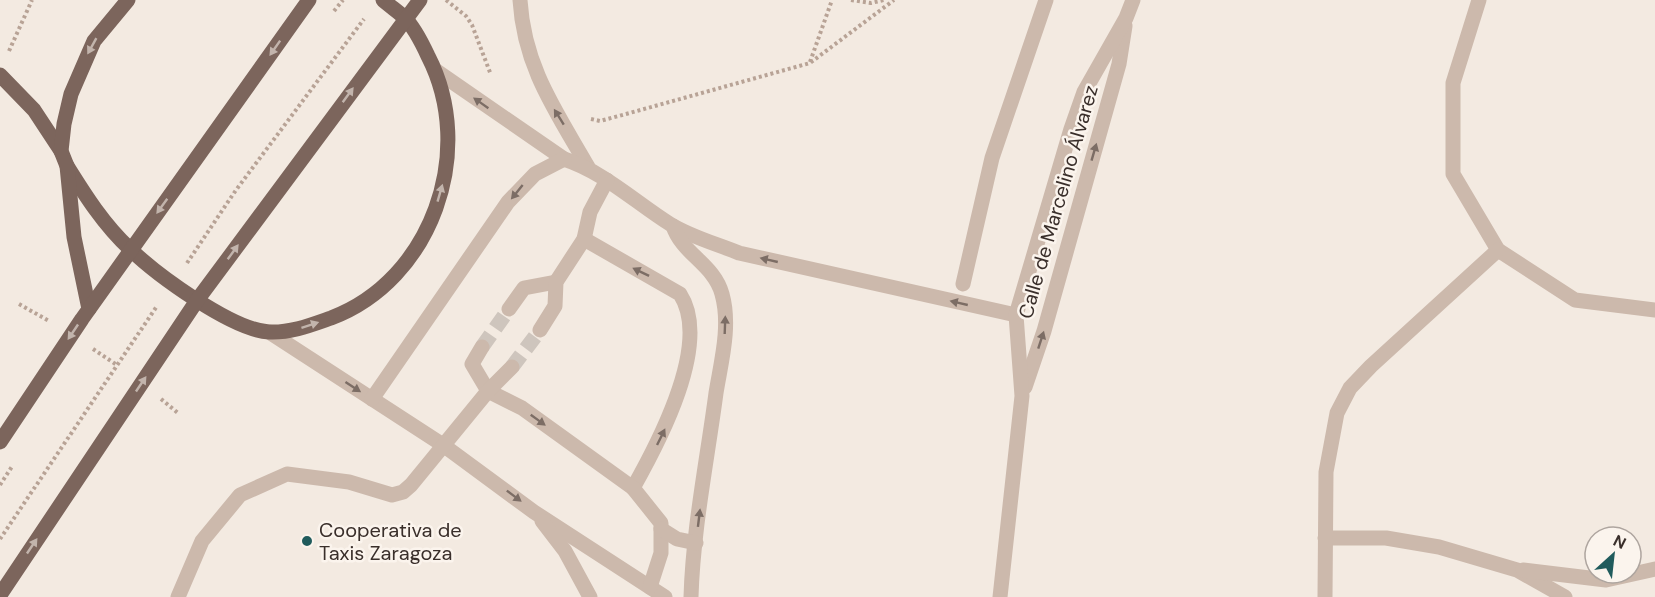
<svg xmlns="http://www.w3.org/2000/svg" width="1655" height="597" font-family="'DM Sans',sans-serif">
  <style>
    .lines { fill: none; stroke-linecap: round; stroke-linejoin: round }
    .minor-tunnel { stroke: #cec5bd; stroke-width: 15; stroke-dasharray: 15 8; stroke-linecap: butt }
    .path { stroke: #b8a396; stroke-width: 4; stroke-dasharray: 3 3; stroke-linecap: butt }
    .minor { stroke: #ccb9ac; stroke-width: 15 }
    .major { stroke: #7c655c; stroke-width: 15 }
    .oneway { fill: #c2b4ac }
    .oneway2 { fill: #7c6d65 }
    .poi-dot { fill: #205b5c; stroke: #fbf4ed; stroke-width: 2 }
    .labels { text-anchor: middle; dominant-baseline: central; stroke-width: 5; stroke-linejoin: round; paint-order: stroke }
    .street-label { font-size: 20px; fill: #3a2f2b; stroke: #fbf4ed }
    .poi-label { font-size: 20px; fill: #3a2f2b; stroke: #fbf4ed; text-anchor: start }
  </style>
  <rect width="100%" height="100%" fill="#f3eae1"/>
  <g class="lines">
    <g class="minor-tunnel">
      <polyline points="482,347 509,309"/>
      <polyline points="512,367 540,330"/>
    </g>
    <g class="path">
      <polyline points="446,0 466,16 472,25 491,75"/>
      <polyline points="851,0 871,3 884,0"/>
      <polyline points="334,11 343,0"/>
      <polyline points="9,51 32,0"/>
      <polyline points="810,62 832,0"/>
      <polyline points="591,119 600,121 626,114 810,63 894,0"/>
      <polyline points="187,263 236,190 364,19"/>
      <polyline points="19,304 49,321"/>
      <polyline points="93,349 117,365"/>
      <polyline points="161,399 178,413"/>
      <polyline points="0,485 13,465"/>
      <polyline points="0,539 157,306"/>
    </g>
    <g class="minor">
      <path d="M 520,0 C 524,67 556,111 588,167"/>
      <polyline points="1479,0 1453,83 1453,174 1498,250 1575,300 1655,310"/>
      <path d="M 435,70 L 564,159 C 604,172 635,202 670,224 C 691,237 717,244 739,253 L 1016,315"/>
      <path d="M 673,226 C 682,254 714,264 722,294 C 731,326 721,362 716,393 C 707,461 693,529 691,597"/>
      <path d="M 584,239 L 680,294 C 712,343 659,442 633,488"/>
      <polyline points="963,284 992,158 1046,0"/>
      <polyline points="509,309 524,288 556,282"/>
      <polyline points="540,330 555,306 556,282 584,239 590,212 607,180"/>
      <polyline points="269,332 443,445 534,512 665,597"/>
      <polyline points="482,347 472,364 488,391 522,408 633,488 661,523 661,553 650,587"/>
      <polyline points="1025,387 1044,331 1119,64 1125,26"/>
      <polyline points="372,399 508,202 535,174 564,159"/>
      <polyline points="542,521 565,551 590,597"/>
      <polyline points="661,529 677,539 696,543"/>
      <polyline points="1325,538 1386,538 1439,547 1517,570 1565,597"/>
      <polyline points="1523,570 1606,580 1655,569"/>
      <polyline points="178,597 202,541 240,495 287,474 349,482 392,495 403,492 411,485 488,391 512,367"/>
      <polyline points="1000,597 1022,396 1016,315 1071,129 1084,92 1126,18 1133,0"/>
      <polyline points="1325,597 1326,472 1337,413 1350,388 1371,366 1498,250"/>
    </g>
    <g class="major">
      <polyline points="0,75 34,110 61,151"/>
      <path d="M 67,166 C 85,195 104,225 130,249 C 157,275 232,330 269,332 C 291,333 311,325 331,318 C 432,280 477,151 428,56 C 422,43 414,27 404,17 C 397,11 390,6 383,0"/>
      <polyline points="89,309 74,237 67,166 61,151 64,124 71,94 94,41 128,0"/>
      <polyline points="0,442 82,319 309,0"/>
      <polyline points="0,595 198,299 420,0"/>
    </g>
  </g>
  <defs><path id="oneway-solid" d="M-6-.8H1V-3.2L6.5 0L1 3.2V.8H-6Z" transform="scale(1.5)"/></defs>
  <g class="oneway">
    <use href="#oneway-solid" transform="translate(92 46) rotate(119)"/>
    <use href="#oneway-solid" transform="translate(275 48) rotate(125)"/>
    <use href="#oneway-solid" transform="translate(348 95) rotate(-54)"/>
    <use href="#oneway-solid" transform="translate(440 193) rotate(-74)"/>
    <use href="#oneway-solid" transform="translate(162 206) rotate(126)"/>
    <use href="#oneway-solid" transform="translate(233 252) rotate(-54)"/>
    <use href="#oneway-solid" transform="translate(310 325) rotate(-18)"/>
    <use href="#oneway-solid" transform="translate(73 332) rotate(124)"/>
    <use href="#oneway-solid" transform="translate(141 384) rotate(-56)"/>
    <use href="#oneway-solid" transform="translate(32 546) rotate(-56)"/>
  </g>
  <g class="oneway2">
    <use href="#oneway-solid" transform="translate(481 103) rotate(-145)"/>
    <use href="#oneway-solid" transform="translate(559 117) rotate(-122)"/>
    <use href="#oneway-solid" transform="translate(1094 152) rotate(-74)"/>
    <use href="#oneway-solid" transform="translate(517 192) rotate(129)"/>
    <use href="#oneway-solid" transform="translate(769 260) rotate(-167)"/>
    <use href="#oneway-solid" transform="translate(641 272) rotate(-154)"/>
    <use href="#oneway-solid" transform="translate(959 303) rotate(-167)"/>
    <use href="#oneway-solid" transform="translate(725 325) rotate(-88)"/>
    <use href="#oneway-solid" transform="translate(1041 340) rotate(-72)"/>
    <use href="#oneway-solid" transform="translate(353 387) rotate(33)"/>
    <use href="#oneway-solid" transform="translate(538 420) rotate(36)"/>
    <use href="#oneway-solid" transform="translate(661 437) rotate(-64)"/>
    <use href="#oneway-solid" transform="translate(514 496) rotate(37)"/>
    <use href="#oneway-solid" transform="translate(699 518) rotate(-83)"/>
  </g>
  <circle class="poi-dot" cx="307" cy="541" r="6"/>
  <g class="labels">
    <g class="street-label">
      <text transform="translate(1058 202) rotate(-74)">Calle de Marcelino Álvarez</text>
    </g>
    <g class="poi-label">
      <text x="319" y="530">Cooperativa de<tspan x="319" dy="23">Taxis Zaragoza</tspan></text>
    </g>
  </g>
  <g transform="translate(1613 555) rotate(27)"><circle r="28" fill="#fbf4ed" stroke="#aea59f" stroke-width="1.5"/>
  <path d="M0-4.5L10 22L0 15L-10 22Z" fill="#205b5c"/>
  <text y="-9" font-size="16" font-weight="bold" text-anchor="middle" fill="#3a2f2b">N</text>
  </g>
</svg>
